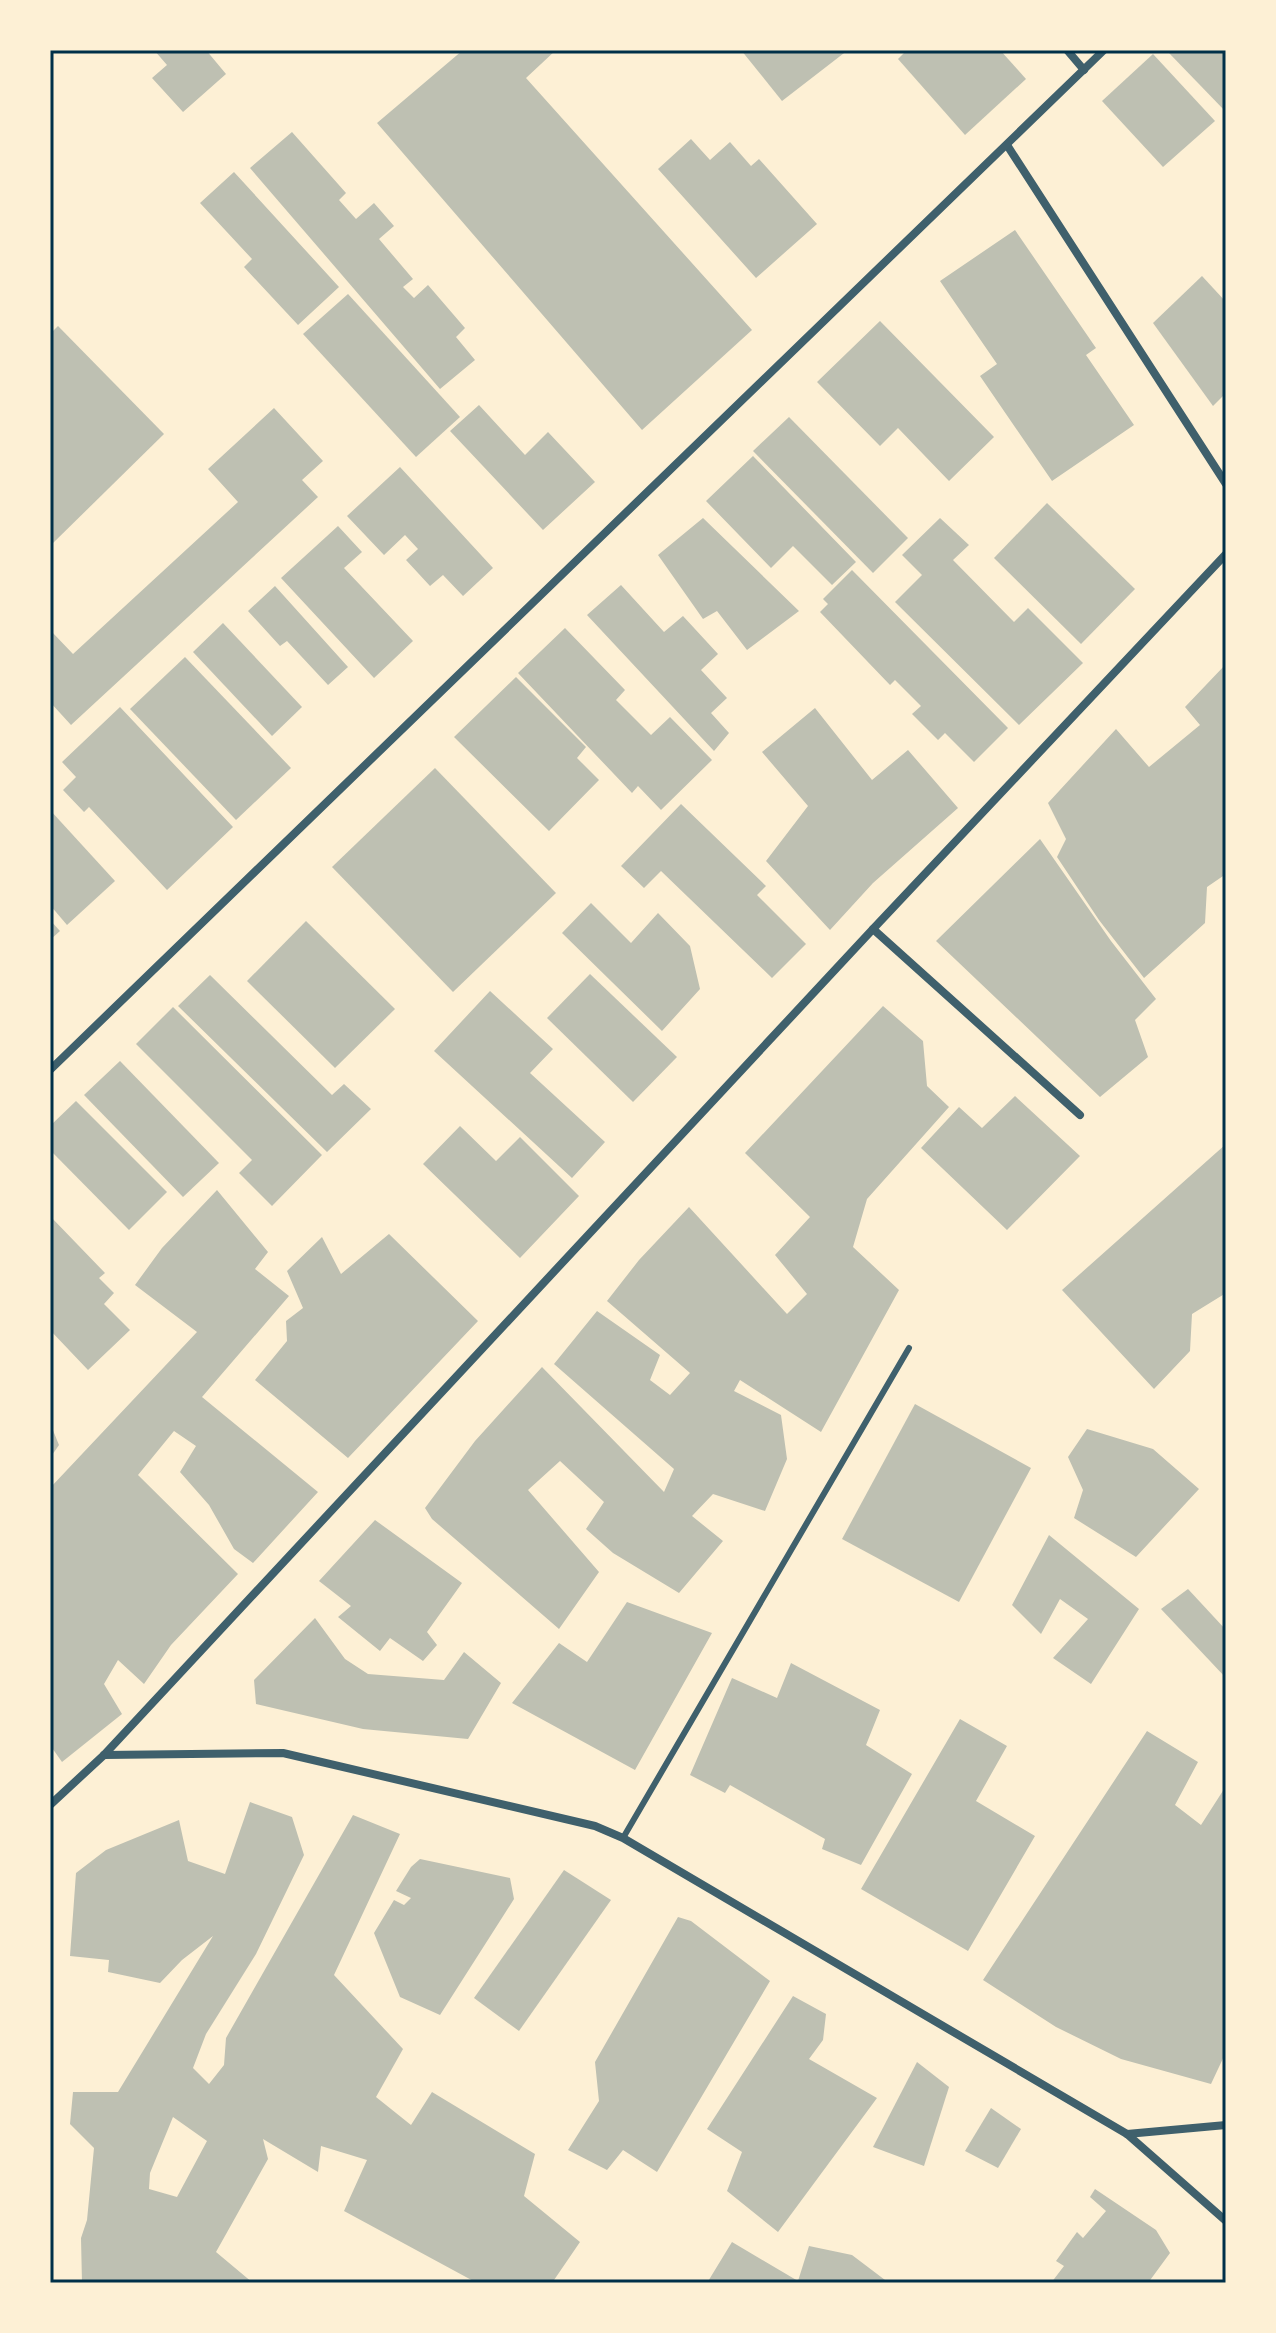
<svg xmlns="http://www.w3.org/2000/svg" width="1276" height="2333" font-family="Manrope,sans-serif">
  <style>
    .building { fill: #bec0b2; fill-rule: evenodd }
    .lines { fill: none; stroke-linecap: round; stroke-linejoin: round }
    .service { stroke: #3f606c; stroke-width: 6 }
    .minor { stroke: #3f606c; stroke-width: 8 }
    .neatline { fill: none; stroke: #003049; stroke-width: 3 }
  </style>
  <rect width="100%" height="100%" fill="#fdf0d5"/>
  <g class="building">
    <polygon points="154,50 206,50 226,74 183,112 152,78 167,65"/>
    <polygon points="463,50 556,50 526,78 752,330 642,430 377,123"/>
    <polygon points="741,50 848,50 782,101"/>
    <polygon points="907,50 1000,50 1026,79 965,135 898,59"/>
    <polygon points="1173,50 1226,50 1226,112 1169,53"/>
    <polygon points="1153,54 1215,121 1163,167 1102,101"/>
    <polygon points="292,132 346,193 339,200 356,219 374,203 394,226 379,239 413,279 403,287 414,298 428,285 465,328 456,337 475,360 440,389 250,168"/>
    <polygon points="691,139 710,160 730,142 751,166 759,159 817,224 756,278 658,169"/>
    <polygon points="234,172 339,287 298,325 244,267 252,259 200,203"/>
    <polygon points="1015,230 1096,348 1086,355 1134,425 1052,481 980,376 997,364 940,281"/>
    <polygon points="1202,276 1226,302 1226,393 1213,406 1153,323"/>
    <polygon points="348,294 460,417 416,457 303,334"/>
    <polygon points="880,321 994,437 949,481 898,428 880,446 817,382"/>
    <polygon points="58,326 164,434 50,546 50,334"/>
    <polygon points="479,405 525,455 548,432 595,482 543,530 450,431"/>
    <polygon points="274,408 323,461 302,480 318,497 71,725 50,702 50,634 52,632 73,654 238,502 208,469"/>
    <polygon points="789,417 908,538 873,573 753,451"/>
    <polygon points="753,456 856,562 832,585 793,546 771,568 706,501"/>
    <polygon points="400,467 493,568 463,596 443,575 430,586 406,560 418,549 405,535 384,555 347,516"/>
    <polygon points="1047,503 1135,589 1081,644 994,558"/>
    <polygon points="703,518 799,611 747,650 717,611 703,619 658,555"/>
    <polygon points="940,518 969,545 953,560 1014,622 1028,608 1083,663 1019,725 895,602 922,575 902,555"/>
    <polygon points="338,526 362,552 344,568 413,641 374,678 281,578"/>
    <polygon points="852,570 1008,728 974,762 945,733 938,740 912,714 921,706 895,680 890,685 820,612 828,604 823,599"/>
    <polygon points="621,585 664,632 683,616 718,654 701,670 727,698 711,713 729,733 714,751 587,615"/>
    <polygon points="275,586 348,667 328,685 287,641 280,646 248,611"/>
    <polygon points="223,623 302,707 272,736 193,652"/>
    <polygon points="565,628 625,690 616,700 651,735 670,717 712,760 661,810 638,786 632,793 518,673"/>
    <polygon points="185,657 291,768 236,820 130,709"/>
    <polygon points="1226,664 1226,874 1207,887 1205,923 1144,978 1099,920 1057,857 1066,839 1048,803 1116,729 1149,767 1200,725 1185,707"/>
    <polygon points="516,677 586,747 577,758 599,780 549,831 454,737"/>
    <polygon points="120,707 233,827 167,890 89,807 84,812 63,790 76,777 62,762"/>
    <polygon points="815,708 872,780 908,750 958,808 873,883 830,930 766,861 808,806 762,752"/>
    <polygon points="435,768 556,893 453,992 332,867"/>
    <polygon points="681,804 766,886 757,895 806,944 772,978 661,871 644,888 621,866"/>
    <polygon points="50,810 115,881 67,925 50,905"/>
    <polygon points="1040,839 1111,941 1156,999 1135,1020 1148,1057 1100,1097 936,941"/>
    <polygon points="591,903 631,943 658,913 690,946 700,989 662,1031 562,933"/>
    <polygon points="50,920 60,931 50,940"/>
    <polygon points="306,921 395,1009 335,1068 247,981"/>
    <polygon points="590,974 677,1057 633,1102 547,1018"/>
    <polygon points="210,975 332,1095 344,1084 371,1109 327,1152 178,1006"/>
    <polygon points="490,991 553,1049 530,1073 605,1142 572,1178 434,1051"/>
    <polygon points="883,1006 923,1041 927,1086 949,1107 867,1199 853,1247 899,1290 821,1432 740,1380 734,1391 781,1415 787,1459 765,1511 713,1494 692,1516 723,1541 679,1593 613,1553 586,1529 604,1502 560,1461 528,1490 599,1572 559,1629 432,1519 425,1508 475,1441 542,1367 664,1492 674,1469 554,1364 597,1311 660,1355 650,1380 670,1395 690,1373 607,1301 639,1260 689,1207 787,1314 807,1294 775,1255 810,1217 745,1153"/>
    <polygon points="173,1007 322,1155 272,1206 239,1173 252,1160 136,1044"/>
    <polygon points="120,1061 219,1163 183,1197 84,1095"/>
    <polygon points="1015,1096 1080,1156 1007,1230 921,1148 959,1107 982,1128"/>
    <polygon points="76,1101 167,1192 129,1230 50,1150 50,1126"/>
    <polygon points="460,1126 496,1161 520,1137 579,1196 520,1258 423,1164"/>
    <polygon points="1226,1144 1226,1293 1192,1314 1190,1351 1154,1389 1062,1290"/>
    <polygon points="217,1190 268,1252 255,1269 289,1296 202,1397 318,1492 253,1563 234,1549 209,1505 180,1472 196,1446 174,1431 138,1475 238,1574 171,1645 144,1684 118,1660 104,1684 122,1714 62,1762 50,1745 50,1488 197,1332 135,1285 162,1248"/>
    <polygon points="50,1216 105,1273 99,1278 114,1293 104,1304 130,1330 88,1370 50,1330"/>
    <polygon points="389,1234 478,1321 348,1458 255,1380 287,1341 286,1321 303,1308 287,1271 322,1237 341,1274"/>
    <polygon points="915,1404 1031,1468 959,1602 842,1539"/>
    <polygon points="50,1423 59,1445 50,1458"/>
    <polygon points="1087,1429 1153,1449 1199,1489 1136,1557 1074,1518 1083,1490 1068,1457"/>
    <polygon points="375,1520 462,1583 427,1632 437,1645 423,1661 390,1638 380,1651 338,1617 351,1606 319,1581"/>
    <polygon points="1049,1535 1139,1609 1091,1684 1053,1658 1088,1619 1060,1599 1041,1634 1012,1605"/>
    <polygon points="1188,1589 1226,1630 1226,1678 1161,1609"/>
    <polygon points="627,1602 712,1633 635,1770 512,1703 559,1643 587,1662"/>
    <polygon points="315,1618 345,1659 368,1674 444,1680 464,1652 501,1683 468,1739 363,1729 256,1704 254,1680"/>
    <polygon points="791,1663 880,1710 866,1745 912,1774 861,1865 822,1849 825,1839 730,1785 725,1793 690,1775 732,1678 777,1698"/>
    <polygon points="960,1719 1007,1746 976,1801 1035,1836 968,1951 861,1889"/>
    <polygon points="1147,1731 1198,1762 1175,1805 1201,1825 1226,1786 1226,2052 1211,2084 1121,2059 1056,2027 983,1980"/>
    <path d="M 250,1802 L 292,1817 L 304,1855 L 256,1954 L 206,2034 L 193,2068 L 209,2084 L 224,2065 L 226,2038 L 353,1815 L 400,1834 L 334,1975 L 403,2049 L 376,2097 L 411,2125 L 432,2092 L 535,2154 L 524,2196 L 580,2242 L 552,2283 L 477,2283 L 344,2211 L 367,2160 L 321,2146 L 318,2172 L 263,2139 L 268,2159 L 216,2252 L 253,2283 L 82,2283 L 81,2238 L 87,2220 L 94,2148 L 70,2124 L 73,2092 L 118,2092 L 213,1936 L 182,1960 L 160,1983 L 108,1972 L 109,1960 L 70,1956 L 76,1873 L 106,1850 L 179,1820 L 188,1861 L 225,1874 ZM 173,2117 L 207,2141 L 177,2197 L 149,2189 L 150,2173 Z"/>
    <polygon points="420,1859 510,1878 514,1899 440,2015 400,1997 374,1933 394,1900 404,1905 411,1898 396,1891 411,1867"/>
    <polygon points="564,1870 611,1900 519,2031 474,1998"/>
    <polygon points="678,1917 691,1921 770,1981 657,2172 623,2150 607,2170 568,2150 599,2101 595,2062"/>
    <polygon points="793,1996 826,2014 823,2040 809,2059 877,2098 778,2232 727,2191 742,2152 707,2129"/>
    <polygon points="917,2062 949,2087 924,2166 873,2147"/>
    <polygon points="991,2108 1021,2129 998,2168 965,2151"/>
    <polygon points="1095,2189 1156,2230 1170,2253 1148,2283 1051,2283 1064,2266 1056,2261 1077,2232 1083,2238 1106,2211 1090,2197"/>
    <polygon points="732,2242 798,2281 809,2246 852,2255 889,2283 707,2283"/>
  </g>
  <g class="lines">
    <polyline class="service" points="623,1838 909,1348"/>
    <g class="minor">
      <polyline points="1067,50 1084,70"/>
      <polyline points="1007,145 1226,484"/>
      <polyline points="873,929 1080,1115"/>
      <polyline points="50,1070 1104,50"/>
      <polyline points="104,1755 283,1753 595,1826 623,1838 1127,2134 1226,2221"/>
      <polyline points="50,1805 104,1755 873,929 1226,554"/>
      <polyline points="1127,2134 1226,2125"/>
    </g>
  </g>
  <rect width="1276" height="2333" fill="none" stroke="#fdf0d5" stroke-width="104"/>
  <rect x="52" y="52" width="1172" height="2229" class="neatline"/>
</svg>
